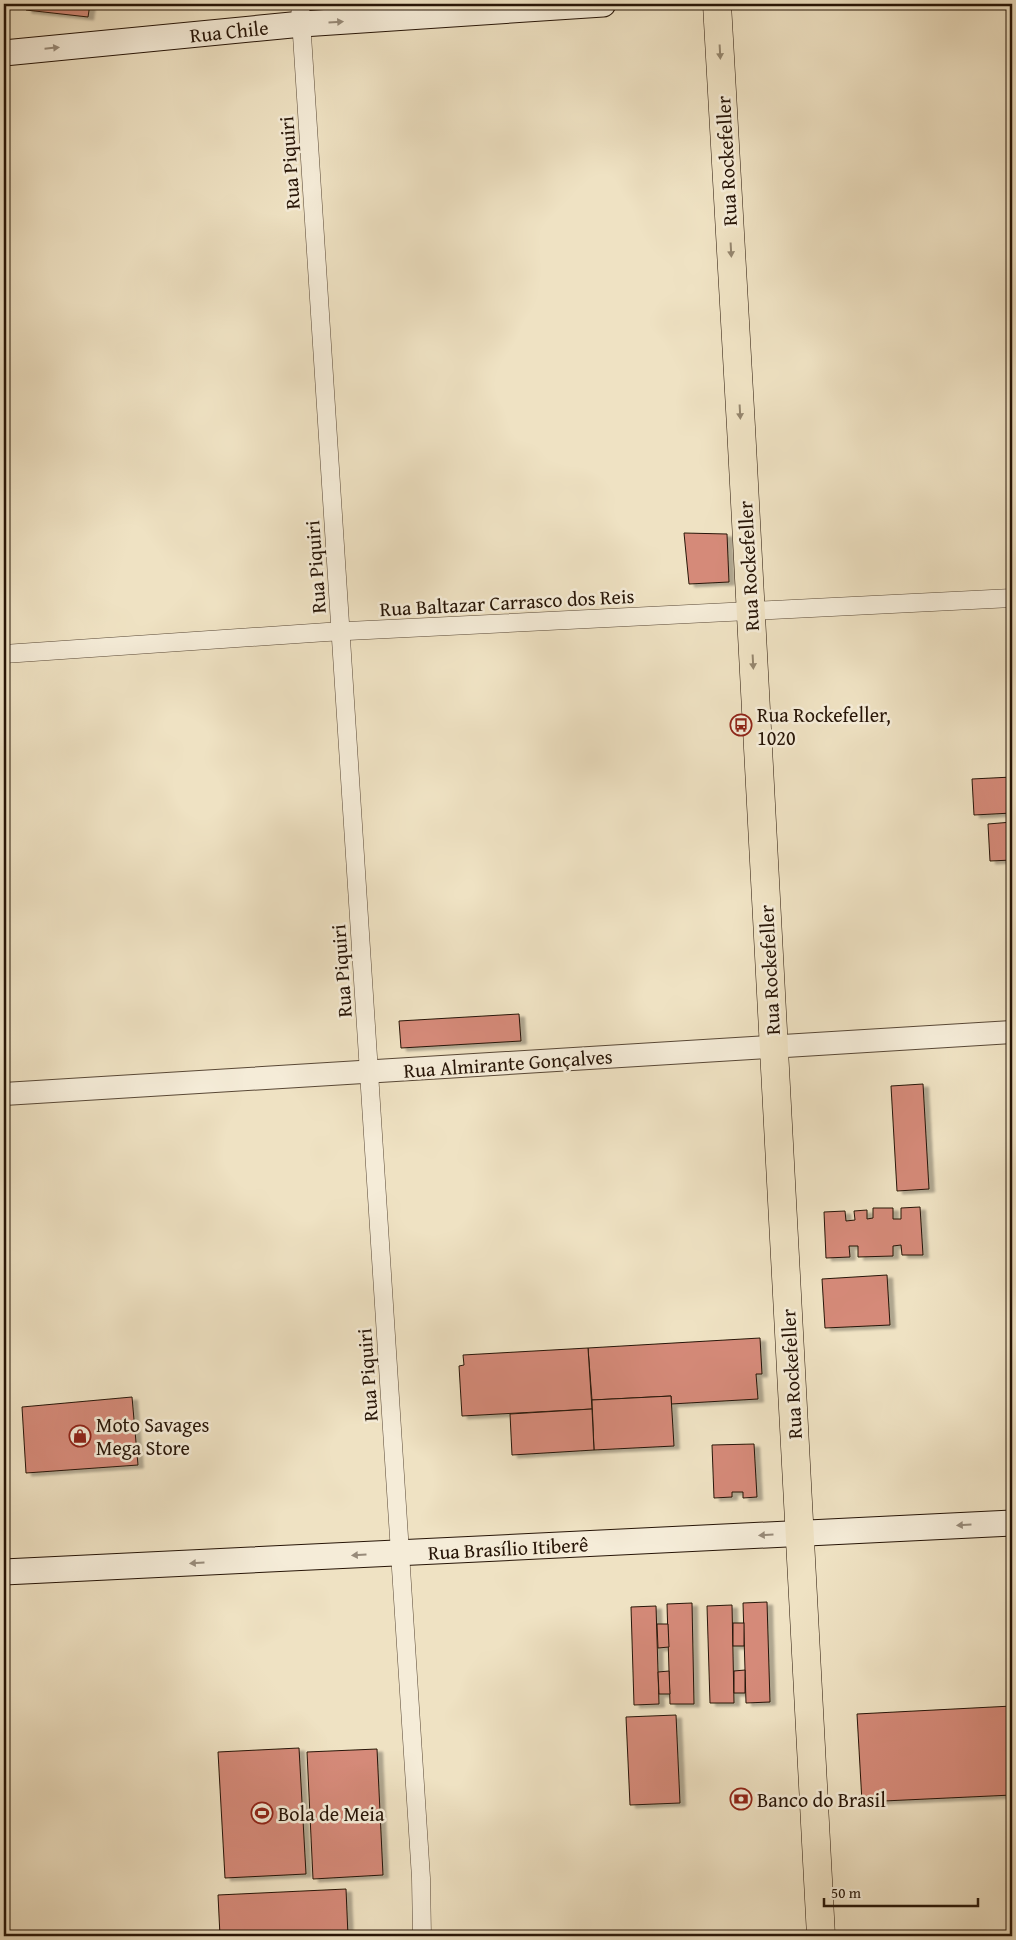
<svg xmlns="http://www.w3.org/2000/svg" width="1016" height="1940" font-family="'Gentium Book Plus',serif">
  <style>
    .building { fill: #d58a79; stroke: #271507; filter: url(#shadow) }
    .lines { fill: none; stroke-linecap: round; stroke-linejoin: round }
    .minor-casing { stroke: #594836; stroke-width: 19 }
    .tertiary-casing { stroke: #594836; stroke-width: 24 }
    .secondary-casing { stroke: #271507; stroke-width: 27 }
    .primary-casing { stroke: #271507; stroke-width: 29 }
    .minor { stroke: #f5ecd8; stroke-width: 18 }
    .tertiary { stroke: #f5ecd8; stroke-width: 22 }
    .secondary { stroke: #f5ecd8; stroke-width: 25 }
    .primary { stroke: #efe2c3; stroke-width: 28 }
    .oneway { fill: #988b7a }
    .oneway2 { fill: #95866e }
    .labels { text-anchor: middle; dominant-baseline: central; stroke-width: 5; stroke-linejoin: round; paint-order: stroke }
    .street-label { font-size: 20px; fill: #271507; stroke: #f5ecd8 }
    .poi-label { font-size: 20px; fill: #271507; stroke: #f5ecd8; text-anchor: start }
  </style>
  <defs>
    <filter id="shadow"><feDropShadow dx="5.5" dy="3" stdDeviation="1" flood-color="#0004"/></filter>
  </defs>
  <rect width="100%" height="100%" fill="#efe2c3"/>
  <filter id="stains"><feTurbulence type="fractalNoise" baseFrequency=".004" numOctaves="4"/><feColorMatrix values="0 0 0 0 .2 0 0 0 0 .09 0 0 0 0 .02 0 0 0 .5 -.17"/></filter>
  <radialGradient id="worn" r=".72"><stop offset=".6" stop-color="#630" stop-opacity="0"/><stop offset="1" stop-color="#630" stop-opacity=".3"/></radialGradient>
  <g class="building">
    <polygon points="27,4 90,4 88,17 26,10"/>
    <polygon points="684,533 727,534 729,582 689,584"/>
    <polygon points="1012,777 1012,813 974,815 972,779"/>
    <polygon points="1012,822 1012,860 990,861 988,824"/>
    <polygon points="519,1014 521,1041 401,1048 399,1021"/>
    <polygon points="923,1084 929,1189 897,1191 891,1086"/>
    <polygon points="920,1207 923,1255 902,1255 901,1245 893,1246 893,1256 858,1257 858,1246 849,1246 850,1257 826,1258 824,1212 845,1211 846,1221 855,1220 854,1211 867,1210 867,1219 873,1218 873,1208 893,1208 893,1219 901,1219 901,1208"/>
    <polygon points="887,1275 890,1325 825,1328 822,1279"/>
    <polygon points="760,1338 762,1374 756,1374 758,1399 671,1404 671,1396 592,1400 588,1348"/>
    <polygon points="588,1348 592,1409 462,1416 459,1366 464,1365 463,1355"/>
    <polygon points="671,1396 674,1446 594,1450 592,1400"/>
    <polygon points="132,1397 138,1465 26,1473 22,1407"/>
    <polygon points="592,1409 594,1450 512,1455 510,1414"/>
    <polygon points="754,1444 757,1497 743,1498 743,1492 732,1492 732,1497 714,1498 712,1445"/>
    <polygon points="767,1602 770,1702 746,1703 743,1603"/>
    <polygon points="692,1603 694,1704 670,1704 667,1604"/>
    <polygon points="732,1605 734,1703 710,1703 707,1606"/>
    <polygon points="656,1606 659,1704 634,1705 631,1607"/>
    <rect x="733" y="1623" width="11" height="23"/>
    <polygon points="657,1624 668,1624 669,1647 658,1648"/>
    <polygon points="745,1670 745,1693 734,1693 734,1671"/>
    <polygon points="669,1671 670,1694 659,1694 658,1672"/>
    <polygon points="1012,1706 1012,1795 862,1802 857,1714"/>
    <polygon points="676,1715 680,1803 630,1805 626,1717"/>
    <polygon points="299,1748 306,1874 225,1878 218,1752"/>
    <polygon points="377,1749 383,1875 313,1879 307,1752"/>
    <polygon points="346,1889 348,1936 220,1936 218,1895"/>
  </g>
  <g class="lines">
    <g class="minor-casing">
      <g id="minor">
        <polyline points="300,4 421,1878 422,1936"/>
        <polyline points="4,654 327,632 1012,598"/>
      </g>
    </g>
    <g class="tertiary-casing">
      <polyline id="tertiary" points="4,1094 1012,1032"/>
    </g>
    <g class="secondary-casing">
      <g id="secondary">
        <polyline points="4,53 302,24 603,4"/>
        <polyline points="4,1572 1012,1523"/>
      </g>
    </g>
    <g class="primary-casing">
      <polyline id="primary" points="717,4 741,427 821,1936"/>
    </g>
    <use href="#minor" class="minor"/>
    <use href="#tertiary" class="tertiary"/>
    <use href="#secondary" class="secondary"/>
    <use href="#primary" class="primary"/>
  </g>
  <defs><path id="oneway-solid" d="M-6-.8H1V-3.2L6.5 0L1 3.2V.8H-6Z" transform="scale(1.25)"/></defs>
  <g class="oneway">
    <use href="#oneway-solid" transform="translate(336 22) rotate(-4)"/>
    <use href="#oneway-solid" transform="translate(52 48) rotate(-6)"/>
    <use href="#oneway-solid" transform="translate(964 1525) rotate(177)"/>
    <use href="#oneway-solid" transform="translate(766 1535) rotate(177)"/>
    <use href="#oneway-solid" transform="translate(359 1555) rotate(177)"/>
    <use href="#oneway-solid" transform="translate(197 1563) rotate(177)"/>
  </g>
  <g class="oneway2">
    <use href="#oneway-solid" transform="translate(720 52) rotate(87)"/>
    <use href="#oneway-solid" transform="translate(731 250) rotate(87)"/>
    <use href="#oneway-solid" transform="translate(740 412) rotate(87)"/>
    <use href="#oneway-solid" transform="translate(753 662) rotate(87)"/>
  </g>
  <defs>
    <g id="bus-ring" transform="scale(1.125)"><circle r="9.5" fill="#f5ecd8" stroke="#8f2418" stroke-width="1.5"/><path d="M-5-6H5V4H4V6H2V4H-2V6H-4V4H-5ZM-3.5-4V0h7V-4ZM-3.5 1.2v1.5H-2V1.2ZM2 1.2v1.5H3.5V1.2Z" fill="#8f2418"/></g>
    <g id="shop-ring" transform="scale(1.125)"><circle r="9.5" fill="#f5ecd8" stroke="#8f2418" stroke-width="1.5"/><path d="M-5-2.5h2.3a2.7 3.5 0 0 1 5.4 0H5L5.5 6h-11ZM-1.5-2.5h3a1.5 2.3 0 0 0-3 0Z" fill="#8f2418"/></g>
    <g id="bank-ring" transform="scale(1.125)"><circle r="9.5" fill="#f5ecd8" stroke="#8f2418" stroke-width="1.5"/><path d="M-6-4H6V4H-6ZM0-2.3a2.3 2.3 0 1 0 0 4.6a2.3 2.3 0 1 0 0-4.6Z" fill="#8f2418"/></g>
    <g id="stadium-ring" transform="scale(1.125)"><circle r="9.5" fill="#f5ecd8" stroke="#8f2418" stroke-width="1.5"/><path d="M0-5a6.5 5 0 1 0 0 10a6.5 5 0 1 0 0-10ZM-3.5-1.8h7v3.6h-7Z" fill="#8f2418"/></g>
  </defs>
  <g fill-rule="evenodd">
    <use href="#bus-ring" x="741" y="725"/>
    <use href="#shop-ring" x="80" y="1436"/>
    <use href="#bank-ring" x="741" y="1799"/>
    <use href="#stadium-ring" x="262" y="1813"/>
  </g>
  <g class="labels">
    <g class="street-label">
      <text transform="translate(229 31) rotate(-6)">Rua Chile</text>
      <text transform="translate(726 161) rotate(-93)">Rua Rockefeller</text>
      <text transform="translate(289 163) rotate(-94)">Rua Piquiri</text>
      <text transform="translate(748 566) rotate(-93)">Rua Rockefeller</text>
      <text transform="translate(315 567) rotate(-94)">Rua Piquiri</text>
      <text transform="translate(507 602) rotate(-3)">Rua Baltazar Carrasco dos Reis</text>
      <text transform="translate(769 970) rotate(-93)">Rua Rockefeller</text>
      <text transform="translate(341 971) rotate(-94)">Rua Piquiri</text>
      <text transform="translate(508 1063) rotate(-4)">Rua Almirante Gonçalves</text>
      <text transform="translate(791 1374) rotate(-93)">Rua Rockefeller</text>
      <text transform="translate(367 1375) rotate(-94)">Rua Piquiri</text>
      <text transform="translate(508 1548) rotate(-3)">Rua Brasílio Itiberê</text>
    </g>
    <g class="poi-label">
      <text x="757" y="714">Rua Rockefeller,<tspan x="757" dy="23">1020</tspan></text>
      <text x="96" y="1424">Moto Savages<tspan x="96" dy="23">Mega Store</tspan></text>
      <text x="757" y="1799">Banco do Brasil</text>
      <text x="278" y="1813">Bola de Meia</text>
    </g>
  </g>
  <rect width="1016" height="1940" fill="none" stroke="#efe2c3" stroke-width="20"/>
  <rect x="5" y="5" width="1006" height="1930" fill="none" stroke="#271507" stroke-width="2.5"/>
  <rect x="10" y="10" width="996" height="1920" fill="none" stroke="#271507"/>
  <path d="M824 1898v8h154v-8" fill="none" stroke="#271507" stroke-width="2.5"/>
  <text x="831" y="1898" font-size="15" fill="#271507" stroke="#f5ecd8" stroke-width="4" paint-order="stroke">50 m</text>
  <rect width="100%" height="100%" filter="url(#stains)"/>
  <rect width="100%" height="100%" fill="url(#worn)"/>
</svg>
